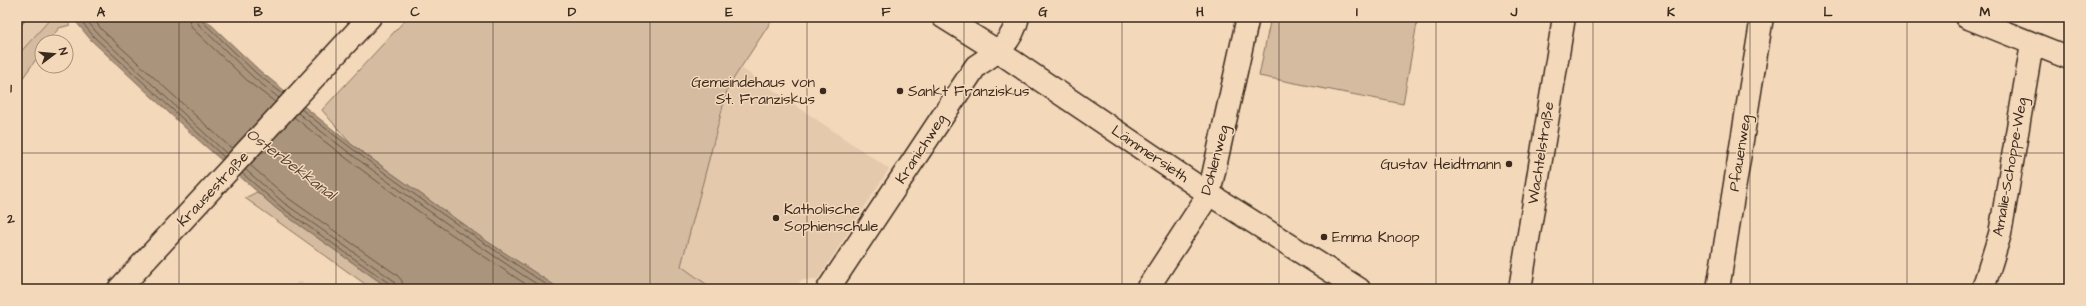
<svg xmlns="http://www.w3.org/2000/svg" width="2086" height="306" font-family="'Architects Daughter',sans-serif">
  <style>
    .built { fill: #e4c9ad }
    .green { fill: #d5bca1; stroke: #887360 }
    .water { fill: #aa947c; stroke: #7e6a56 }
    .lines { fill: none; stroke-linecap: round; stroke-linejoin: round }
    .shore { stroke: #675444; stroke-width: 1 }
    .minor-casing { stroke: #3b2a1e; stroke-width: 25 }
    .major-casing { stroke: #3b2a1e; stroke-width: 25 }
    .minor { stroke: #f3d8ba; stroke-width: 22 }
    .major { stroke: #f3d8ba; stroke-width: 22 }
    .rail-casing { stroke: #3b2a1e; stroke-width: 4.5 }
    .rail { stroke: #f3d8ba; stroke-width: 3; stroke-dasharray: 9; stroke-linecap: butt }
    .grid { fill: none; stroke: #3b2a1e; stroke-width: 1; stroke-opacity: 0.55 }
    .poi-dot { fill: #3b2a1e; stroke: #f3d8ba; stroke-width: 1.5 }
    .labels { text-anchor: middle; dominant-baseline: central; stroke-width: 3; stroke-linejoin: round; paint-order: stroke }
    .poi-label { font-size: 15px; fill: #3b2a1e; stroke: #f3d8ba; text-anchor: start }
    .street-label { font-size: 15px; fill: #3b2a1e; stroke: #f3d8ba }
    .water-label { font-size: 16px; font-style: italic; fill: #574436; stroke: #f3d8ba }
    .neatline { fill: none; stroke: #3b2a1e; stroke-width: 1.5 }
    .grid-label { font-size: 13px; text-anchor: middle; font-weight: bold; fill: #3b2a1e }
  </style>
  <rect width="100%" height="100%" fill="#f3d8ba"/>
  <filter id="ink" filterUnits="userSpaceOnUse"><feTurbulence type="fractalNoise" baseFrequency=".025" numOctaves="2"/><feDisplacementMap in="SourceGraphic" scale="8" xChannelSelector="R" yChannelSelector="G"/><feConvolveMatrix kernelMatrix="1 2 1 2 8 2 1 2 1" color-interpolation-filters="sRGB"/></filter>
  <g filter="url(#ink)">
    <g class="built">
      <polygon points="17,17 52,17 17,56"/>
      <polygon points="741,68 889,169 818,279 801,280 796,289 713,289 681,266 728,87"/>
      <polygon points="298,282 352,289 292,289"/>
    </g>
    <g class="green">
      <polygon points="52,17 62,17 70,25 59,28 48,42 42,42 42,51 17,86 17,56"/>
      <polygon points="408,17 774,17 728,87 681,266 713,289 560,289 485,240 351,144 322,110"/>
      <polygon points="1271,17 1418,17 1403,104 1259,76"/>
      <polygon points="257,192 278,210 390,289 372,289 245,198"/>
    </g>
    <polygon class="water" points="72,17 203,17 260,71 351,144 485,240 560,289 390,289 278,210 195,137 91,40"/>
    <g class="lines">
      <g class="shore">
        <polyline points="78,17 94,37 224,157"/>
        <polyline points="84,17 98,34 227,154"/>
        <polyline points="92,17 102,30 232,149"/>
        <polyline points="189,17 190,24 194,30 250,83 275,102"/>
        <polyline points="195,17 199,25 254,78 279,98"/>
        <polyline points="200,17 202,21 257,74 283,94"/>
        <path d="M 301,109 C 382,174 467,232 553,289"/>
        <path d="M 298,113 C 377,176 460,234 544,289"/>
        <path d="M 294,117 C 370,179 451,235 533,289"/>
        <polyline points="250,165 288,198 397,275 402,281 403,289"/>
        <polyline points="246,170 284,203 393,280 397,289"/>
        <polyline points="242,173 281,207 390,284 392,289"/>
      </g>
      <g class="minor-casing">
        <g id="minor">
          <polyline points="943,17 999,52 1209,194 1359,289"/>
          <polyline points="1966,17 2069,58"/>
          <path d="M 828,289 L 976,66 C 998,52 1012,43 1018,17"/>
          <polyline points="1147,289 1209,194 1248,17"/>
          <polyline points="1520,289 1564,17"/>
          <polyline points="1718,289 1762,17"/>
          <polyline points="1983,289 2000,234 2032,44"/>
        </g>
      </g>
      <g class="major-casing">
        <polyline id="major" points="119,289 370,17"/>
      </g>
      <use href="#minor" class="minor"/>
      <use href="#major" class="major"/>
      <g class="rail-casing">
        <polyline id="rail" points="17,27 25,17"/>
      </g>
      <use href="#rail" class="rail"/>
    </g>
  </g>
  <path class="grid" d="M 179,17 L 179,289M 336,17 L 336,289M 493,17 L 493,289M 650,17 L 650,289M 807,17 L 807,289M 964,17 L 964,289M 1122,17 L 1122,289M 1279,17 L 1279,289M 1436,17 L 1436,289M 1593,17 L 1593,289M 1750,17 L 1750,289M 1907,17 L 1907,289M 17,153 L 2069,153"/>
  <g class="poi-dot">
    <circle cx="823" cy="91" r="4"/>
    <circle cx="900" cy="91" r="4"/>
    <circle cx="1509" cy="164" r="4"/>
    <circle cx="776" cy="218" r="4"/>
    <circle cx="1324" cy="237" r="4"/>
  </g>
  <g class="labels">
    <g class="poi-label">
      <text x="815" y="82" text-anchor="end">Gemeindehaus von<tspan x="815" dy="17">St. Franziskus</tspan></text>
      <text x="908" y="91">Sankt Franziskus</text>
      <text x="1501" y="164" text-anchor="end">Gustav Heidtmann</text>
      <text x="784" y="209">Katholische<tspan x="784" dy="17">Sophienschule</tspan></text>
      <text x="1332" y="237">Emma Knoop</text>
    </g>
    <g class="street-label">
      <text transform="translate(921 149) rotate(-57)">Kranichweg</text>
      <text transform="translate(1541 153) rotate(-81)">Wachtelstraße</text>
      <text transform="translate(1740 153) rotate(-81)">Pfauenweg</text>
      <text transform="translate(1150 154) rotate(34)">Lämmersieth</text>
      <text transform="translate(1215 160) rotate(-75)">Dohlenweg</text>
      <text transform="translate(2010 167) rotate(-80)">Amalie-Schoppe-Weg</text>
      <text transform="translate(213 189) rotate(-47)">Krausestraße</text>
    </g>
    <g class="water-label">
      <text transform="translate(291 164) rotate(37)">Osterbekkanal</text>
    </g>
  </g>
  <rect width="2086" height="306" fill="none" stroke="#f3d8ba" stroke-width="44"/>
  <g transform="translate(54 54) rotate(74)"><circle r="19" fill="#f3d8ba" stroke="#a9927c"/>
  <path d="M0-3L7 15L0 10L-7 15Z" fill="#3b2a1e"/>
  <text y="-6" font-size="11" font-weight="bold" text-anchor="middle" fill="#3b2a1e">N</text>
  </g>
  <rect x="22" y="22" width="2042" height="262" class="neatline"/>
  <g class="grid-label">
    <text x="101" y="16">A</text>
    <text x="258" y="16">B</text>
    <text x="415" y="16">C</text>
    <text x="572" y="16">D</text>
    <text x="729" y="16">E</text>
    <text x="886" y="16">F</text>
    <text x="1043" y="16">G</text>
    <text x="1200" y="16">H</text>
    <text x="1357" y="16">I</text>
    <text x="1514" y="16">J</text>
    <text x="1671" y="16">K</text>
    <text x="1828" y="16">L</text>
    <text x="1985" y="16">M</text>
    <text x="11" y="92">1</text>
    <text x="11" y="223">2</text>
  </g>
</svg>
